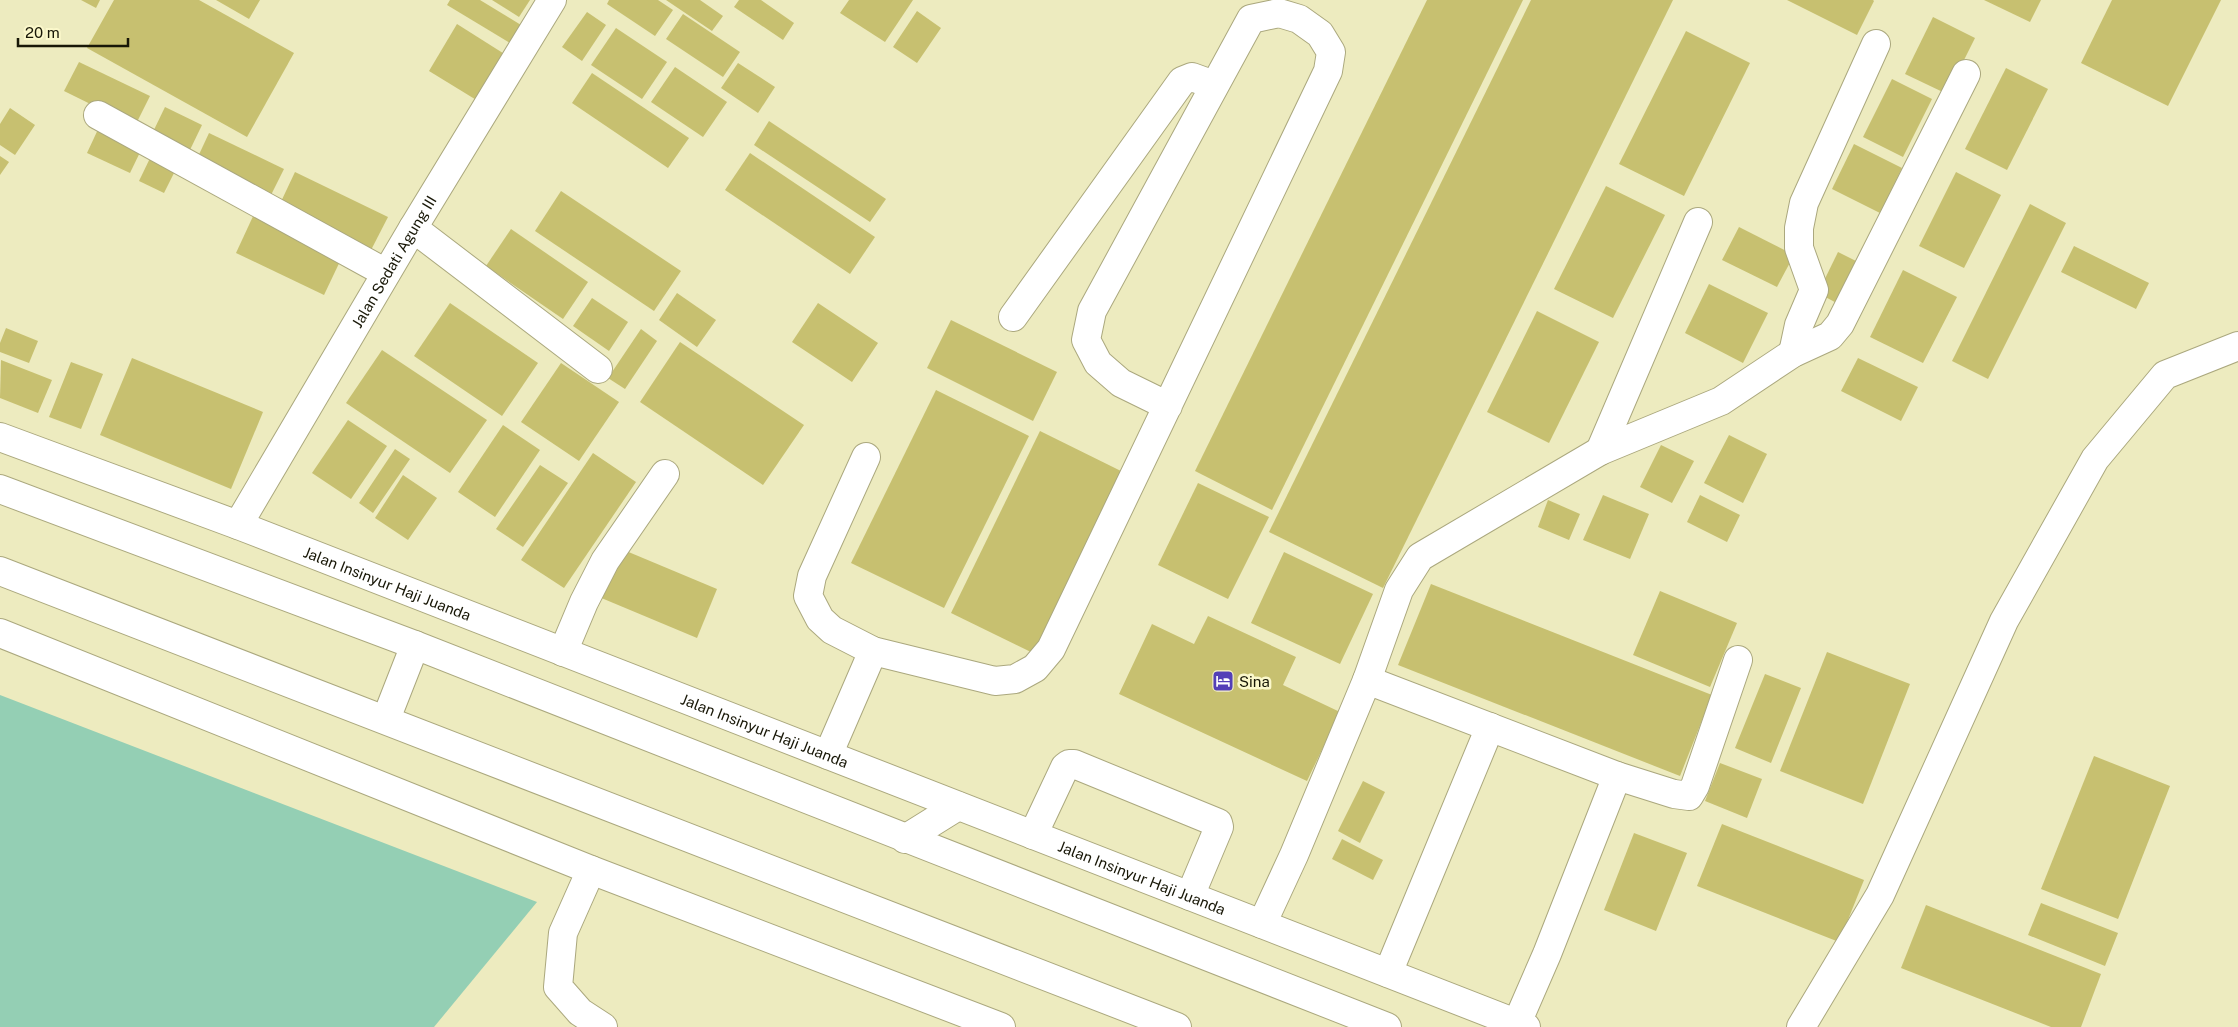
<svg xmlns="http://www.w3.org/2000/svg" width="2238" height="1027" font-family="'Public Sans',sans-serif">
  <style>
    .green { fill: #94cfb4 }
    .building { fill: #c7c070 }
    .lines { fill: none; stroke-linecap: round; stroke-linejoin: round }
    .minor-casing { stroke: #aba87e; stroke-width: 30 }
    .highway-casing { stroke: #aba87e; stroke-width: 30 }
    .minor { stroke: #fff; stroke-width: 28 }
    .highway { stroke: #fff; stroke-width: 28 }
    .labels { text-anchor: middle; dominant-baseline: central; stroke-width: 5; stroke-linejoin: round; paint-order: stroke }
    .street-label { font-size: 15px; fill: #181707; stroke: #fbf8cb }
    .poi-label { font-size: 15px; fill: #181707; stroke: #fbf8cb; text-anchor: start }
  </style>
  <rect width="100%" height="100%" fill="#edebbf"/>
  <polygon class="green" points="0,695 537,902 434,1027 0,1027"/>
  <g class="building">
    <polygon points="81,0 100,0 96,8"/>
    <polygon points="114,0 199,0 294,53 247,137 87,48"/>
    <polygon points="216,0 260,0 249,19"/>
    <polygon points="450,0 480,0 521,25 510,43 447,5"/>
    <polygon points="492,0 530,0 519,17"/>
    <polygon points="609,0 658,0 673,10 655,36 607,4"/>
    <polygon points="666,0 700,0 723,16 712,31"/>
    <polygon points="739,0 761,0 794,23 783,40 734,7"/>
    <polygon points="849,0 913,0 885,42 840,13"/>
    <polygon points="1427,0 1523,0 1272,510 1195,471"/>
    <polygon points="1531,0 1673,0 1383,588 1269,532"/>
    <polygon points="1787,0 1873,0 1874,1 1857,35"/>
    <polygon points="1984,0 2041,0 2030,22"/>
    <polygon points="2112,0 2221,0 2168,106 2081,63"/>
    <polygon points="917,11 941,28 917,63 893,47"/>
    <polygon points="587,12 606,25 582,61 562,47"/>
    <polygon points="683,14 740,52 723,77 666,39"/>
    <polygon points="1933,17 1975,38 1947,94 1905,74"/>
    <polygon points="457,24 506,55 478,101 429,71"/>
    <polygon points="616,28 667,62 642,99 591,65"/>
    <polygon points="1686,31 1750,63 1684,196 1619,164"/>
    <polygon points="79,62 150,96 135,126 64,91"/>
    <polygon points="738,63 775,87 758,113 721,88"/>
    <polygon points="675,67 727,102 703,137 651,102"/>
    <polygon points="2006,68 2048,89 2007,170 1965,149"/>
    <polygon points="592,73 689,138 668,168 572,103"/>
    <polygon points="1892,79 1932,99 1903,157 1863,137"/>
    <polygon points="165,107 202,125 188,154 151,136"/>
    <polygon points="10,108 35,125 15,155 0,145 0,124"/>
    <polygon points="769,121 886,199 870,222 754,145"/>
    <polygon points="101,123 144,144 130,173 87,153"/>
    <polygon points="209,133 284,169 270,197 196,161"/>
    <polygon points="1854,144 1902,168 1880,213 1832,189"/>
    <polygon points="153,152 178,165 164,193 139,181"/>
    <polygon points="750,153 875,237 850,274 725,190"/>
    <polygon points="0,156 9,162 0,175"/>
    <polygon points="295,172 388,217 370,252 278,208"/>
    <polygon points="1956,172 2001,195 1964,268 1919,246"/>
    <polygon points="1606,186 1665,215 1613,318 1554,289"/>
    <polygon points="561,191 681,271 654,311 535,231"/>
    <polygon points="2030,204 2066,223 1988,379 1952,361"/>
    <polygon points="255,212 343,255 324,295 236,253"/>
    <polygon points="1739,227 1794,255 1777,287 1722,260"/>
    <polygon points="511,229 588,282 563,319 486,266"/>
    <polygon points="2074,246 2149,283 2136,309 2061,272"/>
    <polygon points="1838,252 1864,265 1844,307 1818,293"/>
    <polygon points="1903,270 1957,297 1923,363 1870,337"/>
    <polygon points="1709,284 1768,313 1743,363 1685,333"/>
    <polygon points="677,293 716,320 697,347 659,320"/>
    <polygon points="592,298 628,322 609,351 573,326"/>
    <polygon points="450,303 538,363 502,416 414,356"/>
    <polygon points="818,303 878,343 852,382 792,342"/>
    <polygon points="1537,311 1599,342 1549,443 1487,412"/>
    <polygon points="951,320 1057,372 1033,421 927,368"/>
    <polygon points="6,328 38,341 29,363 0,352 0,343"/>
    <polygon points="641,329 657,341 625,389 608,378"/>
    <polygon points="680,342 804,425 763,485 640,402"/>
    <polygon points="382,350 487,420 450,473 346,403"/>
    <polygon points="132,358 263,412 231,489 100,435"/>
    <polygon points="1858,358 1918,387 1901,421 1841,391"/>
    <polygon points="1,360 52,380 38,413 0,398"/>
    <polygon points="71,362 103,374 81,429 49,417"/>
    <polygon points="561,363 619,402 579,461 521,422"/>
    <polygon points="936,390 1029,436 944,608 851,563"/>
    <polygon points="348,420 387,446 351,499 312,473"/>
    <polygon points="503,425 540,450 495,517 458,492"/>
    <polygon points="1040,431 1125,473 1035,654 951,613"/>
    <polygon points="1729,435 1767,454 1743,503 1704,483"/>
    <polygon points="1661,445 1694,461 1672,503 1640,487"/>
    <polygon points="395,449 410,459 373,513 359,503"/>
    <polygon points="593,453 636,482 564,588 521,560"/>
    <polygon points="540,465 568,483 523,547 496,529"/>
    <polygon points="403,475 437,498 408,540 375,518"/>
    <polygon points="1198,483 1269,517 1228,599 1158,565"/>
    <polygon points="1603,495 1649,514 1630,559 1583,540"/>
    <polygon points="1700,495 1740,515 1727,542 1687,522"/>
    <polygon points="1548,500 1580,514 1569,540 1538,527"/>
    <polygon points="619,548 717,589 697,638 599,597"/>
    <polygon points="1284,552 1373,594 1340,664 1251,623"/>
    <polygon points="1431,584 1712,695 1680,776 1398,665"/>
    <polygon points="1660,591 1737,623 1710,687 1633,655"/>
    <polygon points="1208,616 1296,657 1283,685 1340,712 1307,781 1119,694 1152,624 1194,644"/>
    <polygon points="1827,652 1910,684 1863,804 1780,771"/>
    <polygon points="1765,674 1801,688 1771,763 1735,748"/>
    <polygon points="2094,756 2170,786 2118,919 2041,889"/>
    <polygon points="1720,763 1762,779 1747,818 1705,801"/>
    <polygon points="1363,781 1385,792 1360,843 1338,831"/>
    <polygon points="1722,824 1864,880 1839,942 1697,886"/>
    <polygon points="1634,833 1687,853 1656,931 1604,910"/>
    <polygon points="1342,839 1383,860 1373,880 1332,859"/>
    <polygon points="2041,903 2118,933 2105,966 2028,935"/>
    <polygon points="1926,905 2101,974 2081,1027 2051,1027 1901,968"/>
  </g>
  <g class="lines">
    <g class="minor-casing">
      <g id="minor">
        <polyline points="98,115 386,273"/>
        <polyline points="413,228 598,369"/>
        <polyline points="1013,317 1182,81 1192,77 1214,85"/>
        <polyline points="1793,353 1799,325 1814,290 1799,248 1799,228 1804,203 1876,44"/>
        <path id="s1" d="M 0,437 L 238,525 L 1526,1027"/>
        <polyline points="1600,451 1698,222"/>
        <polyline points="866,457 812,576 808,596 820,619 832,630 873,651 995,681 1015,679 1035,668 1051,649 1328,71 1331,52 1320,34 1299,19 1279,13 1251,19 1092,311 1086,340 1098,363 1121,383 1168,406"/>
        <path id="s2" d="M 238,525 L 413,228 L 552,0"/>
        <polyline points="0,633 591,870 1001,1027"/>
        <polyline points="563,652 584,602 605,561 665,474"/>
        <polyline points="1367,680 1617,776 1674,794 1689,796 1695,786 1738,660"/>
        <polyline points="828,755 873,651"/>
        <polyline points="1033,835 1065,767 1069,764 1074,764 1218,823 1219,827 1190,896"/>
        <polyline points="591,870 563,933 558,987 580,1012 603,1027"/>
        <polyline points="1262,924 1294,855 1367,680 1399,590 1420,557 1600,451 1721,401 1793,353 1830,336 1840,324 1966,74"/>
        <polyline points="1388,973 1490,727"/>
        <polyline points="1517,1023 1547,954 1617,776"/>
        <polyline points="1801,1027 1880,895 2004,621 2095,459 2165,375 2238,346"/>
      </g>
    </g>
    <g class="highway-casing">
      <g id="highway">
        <polyline points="0,489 415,645 1387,1027"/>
        <polyline points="0,571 1177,1027"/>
        <polyline points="386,719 415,645"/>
        <polyline points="905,839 958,806"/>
      </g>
    </g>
    <use href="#minor" class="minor"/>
    <use href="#highway" class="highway"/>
  </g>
  <defs>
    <g id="hotel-square" transform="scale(1.125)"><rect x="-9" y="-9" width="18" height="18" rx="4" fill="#533fb7" stroke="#fbf8cb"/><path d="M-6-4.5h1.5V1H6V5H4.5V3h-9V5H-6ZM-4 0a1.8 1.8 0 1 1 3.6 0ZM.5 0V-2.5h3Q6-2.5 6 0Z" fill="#fff"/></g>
  </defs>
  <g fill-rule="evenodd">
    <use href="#hotel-square" x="1223" y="681"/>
  </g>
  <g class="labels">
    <g class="street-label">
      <text stroke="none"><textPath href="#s2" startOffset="306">Jalan Sedati Agung III</textPath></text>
      <text stroke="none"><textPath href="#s1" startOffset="414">Jalan Insinyur Haji Juanda</textPath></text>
      <text stroke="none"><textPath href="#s1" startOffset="819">Jalan Insinyur Haji Juanda</textPath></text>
      <text stroke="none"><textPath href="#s1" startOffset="1224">Jalan Insinyur Haji Juanda</textPath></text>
    </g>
    <g class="poi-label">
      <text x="1239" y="681">Sina</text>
    </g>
  </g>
  <path d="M18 38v8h110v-8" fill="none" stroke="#181707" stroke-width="2.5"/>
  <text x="25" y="38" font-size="15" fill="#181707" stroke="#fbf8cb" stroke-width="4" paint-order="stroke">20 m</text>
</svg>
